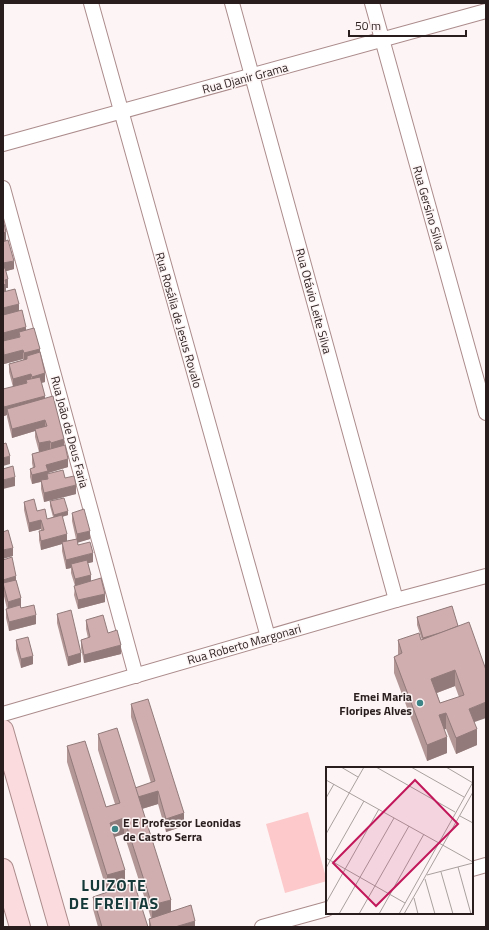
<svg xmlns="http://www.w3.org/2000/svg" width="489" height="930" font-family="'Titillium Web',sans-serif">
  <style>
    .garden { fill: #fdc9cb }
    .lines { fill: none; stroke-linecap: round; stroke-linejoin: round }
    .minor-casing { stroke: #ac8b8c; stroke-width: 16 }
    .secondary-casing { stroke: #ac8b8c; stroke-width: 22 }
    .minor { stroke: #fff; stroke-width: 14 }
    .secondary { stroke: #fcdbde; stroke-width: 20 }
    .wall { fill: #b39696; fill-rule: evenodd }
    .shaded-wall { fill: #927a7a }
    .building { fill: #d0aeaf; stroke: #927a7a; fill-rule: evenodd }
    .poi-dot { fill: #3c8485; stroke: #fdf5f5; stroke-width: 1.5 }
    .labels { text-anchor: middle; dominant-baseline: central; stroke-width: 3; stroke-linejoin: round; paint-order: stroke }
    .street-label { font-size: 12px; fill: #2a1d1e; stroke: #fdf5f5 }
    .poi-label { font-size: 12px; font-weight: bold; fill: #2a1d1e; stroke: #fdf5f5; text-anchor: end }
    .district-label { font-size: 16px; font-weight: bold; letter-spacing: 1px; fill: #153838; stroke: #fdf5f5 }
    .inset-road { fill: none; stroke: #a99f9f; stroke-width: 1 }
    .view { fill: #c2185b; fill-opacity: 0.15; stroke: #c2185b; stroke-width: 2 }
    .inset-edge { fill: none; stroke: #2a1d1e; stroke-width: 2 }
  </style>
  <rect width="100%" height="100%" fill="#fdf5f5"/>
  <polygon class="garden" points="308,812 327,881 285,893 266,824"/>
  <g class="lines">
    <g class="minor-casing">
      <g id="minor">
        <polyline points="91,3 268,637"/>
        <polyline points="232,3 396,600"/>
        <polyline points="372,3 486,413"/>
        <polyline points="3,144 486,11"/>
        <polyline points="3,188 136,676"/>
        <polyline points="3,714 396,600 486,576"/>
        <polyline points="472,869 486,865"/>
        <polyline points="262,927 327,909"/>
      </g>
    </g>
    <g class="secondary-casing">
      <g id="secondary">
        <polyline points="3,730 59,927"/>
        <polyline points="3,869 20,927"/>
      </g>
    </g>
    <use href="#minor" class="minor"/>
    <use href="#secondary" class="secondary"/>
  </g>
  <g class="wall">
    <polygon points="3,242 14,269 6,271 8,288 6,288 6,291 19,311 26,330 40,352 45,382 41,383 45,399 64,445 68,467 48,473 48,474 65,478 76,494 44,502 41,489 41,482 32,484 30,477 30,469 33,468 32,463 32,454 39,452 35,437 35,431 12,438 7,417 7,415 4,416 3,412 3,389 13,387 9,372 9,364 23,360 23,359 4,364 3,362 3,341 19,338 3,341"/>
    <polygon points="50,501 68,515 62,517 67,541 76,539 72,521 72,513 90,539 78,542 78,545 93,562 88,563 91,581 105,602 78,609 74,595 75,586 71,573 71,568 66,569 62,551 62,544 41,550 39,540 39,531 41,531 41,529 29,532 24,510 24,502 47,519 53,517 50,506"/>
    <polygon points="3,560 16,580 21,608 36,624 9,631 6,618 6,609 7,609 3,592"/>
    <path d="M 452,606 L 474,723 L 477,745 L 456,754 L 446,729 L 444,729 L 447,753 L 427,761 L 394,673 L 394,657 L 398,655 L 398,640 L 422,640 L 417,625 L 417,617 ZM 455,686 L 459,697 L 440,703 L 437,693 Z"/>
    <polygon points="57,614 81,662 68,666 57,623"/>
    <polygon points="86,620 108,633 121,654 84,663 81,648 81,640 88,638 86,629"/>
    <polygon points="16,640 33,664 21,668 16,649"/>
    <polygon points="131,704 184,826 166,832 158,804 142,809 171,912 195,927 149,927 149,919 151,918 124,834 115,837 125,886 107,891 67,762 67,746 106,807 115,804 98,750 98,734 135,788 151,783 131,717"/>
    <polygon points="93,897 148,927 98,927 93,909"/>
  </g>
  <g class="shaded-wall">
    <polygon points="6,232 6,241 3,242 3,233"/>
    <polygon points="14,261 14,269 3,272 3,263"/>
    <polygon points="8,279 8,288 6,288 6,292 3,293 3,285 5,280"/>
    <polygon points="19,304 19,312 3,316 3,308"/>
    <polygon points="26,327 26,335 19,332 19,337 3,341 3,333"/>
    <polygon points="40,349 40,358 27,356 27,361 24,362 24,353"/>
    <polygon points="23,350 23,359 4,364 4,355"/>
    <polygon points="45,373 45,382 32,385 32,377"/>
    <polygon points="31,374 31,383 26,380 26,384 13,388 13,379"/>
    <polygon points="45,396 45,405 7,409 7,415 4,416 4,407"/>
    <polygon points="45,420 45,429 35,429 35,431 12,438 12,429"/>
    <polygon points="64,439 64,448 51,452 51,443"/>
    <polygon points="50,441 50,449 39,452 39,443"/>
    <polygon points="10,456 10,464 3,466 3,458"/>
    <polygon points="68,459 68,467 48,473 47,480 32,484 32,475 46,465"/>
    <polygon points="15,477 15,486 3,489 3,480"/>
    <polygon points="76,485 76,494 44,502 44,493"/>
    <polygon points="68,511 68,515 54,519 54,515"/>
    <polygon points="41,520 41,529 29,532 29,523"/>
    <polygon points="90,531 90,539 77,543 77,534"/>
    <polygon points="67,534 67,543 62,542 62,544 41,550 41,541"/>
    <polygon points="13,548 13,556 3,559 3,550"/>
    <polygon points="93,553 93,562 72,567 71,564 71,568 66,569 66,560"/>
    <polygon points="91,575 91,583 75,588 75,579"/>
    <polygon points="16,576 16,585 3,583 3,580"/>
    <polygon points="105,594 105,602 78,609 78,600"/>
    <polygon points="21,598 21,607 8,610 8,602"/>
    <polygon points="36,615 36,624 9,631 9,622"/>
    <polygon points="458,628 423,646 423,638"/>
    <polygon points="121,645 121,654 84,663 84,655"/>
    <polygon points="81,653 81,662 68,666 68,657"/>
    <polygon points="33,656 33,664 21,668 21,659"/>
    <polygon points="455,670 455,686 431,695 431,679"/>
    <polygon points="486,702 486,718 469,724 469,709"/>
    <polygon points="446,713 446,729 439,731 439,715"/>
    <polygon points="477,729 477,745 456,754 456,738"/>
    <polygon points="447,737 447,753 427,761 427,745"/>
    <polygon points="158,791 158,804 138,810 138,797"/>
    <polygon points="184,813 184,826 166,832 166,819"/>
    <polygon points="124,818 124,834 110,838 110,823"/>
    <polygon points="125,870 125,886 107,891 107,875"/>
    <polygon points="171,900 171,916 152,921 152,905"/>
    <polygon points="195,921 195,927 175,927"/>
  </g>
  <g class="building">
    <polygon points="3,220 6,232 3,233"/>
    <polygon points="8,240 14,261 3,263 3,242"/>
    <polygon points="3,268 5,268 8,279 5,280 6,284 3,285"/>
    <polygon points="15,289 19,304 3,308 3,292"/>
    <polygon points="22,310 26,327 3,333 3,315"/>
    <polygon points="34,328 40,349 24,353 23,350 4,355 3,341 20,337 19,332"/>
    <polygon points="40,352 45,373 32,377 31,374 13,379 9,364 27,359 27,356"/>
    <polygon points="40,377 45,396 4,407 3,403 3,389 27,383 26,380"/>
    <polygon points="53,396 64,439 51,443 50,441 39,443 35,429 47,426 45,420 12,429 7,409"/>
    <polygon points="6,443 10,456 3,458 3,444"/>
    <polygon points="65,445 68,459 46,465 48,471 32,475 30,469 35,467 32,454"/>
    <polygon points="13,466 15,477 3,480 3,469"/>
    <polygon points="63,470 65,478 74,476 76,485 44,493 41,480 48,479 47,474"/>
    <polygon points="64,498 68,511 54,515 50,501"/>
    <polygon points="34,499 37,511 45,509 47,519 62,515 67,534 41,541 39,531 44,530 41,520 29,523 24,502"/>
    <polygon points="84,509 90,531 77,534 72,513"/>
    <polygon points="8,530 13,548 3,550 3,532"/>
    <polygon points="77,539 78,545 90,542 93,553 66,560 62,542"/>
    <polygon points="12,557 16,576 3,580 3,560"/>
    <polygon points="87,560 91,575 75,579 71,564"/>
    <polygon points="101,578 105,594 78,600 74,586"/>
    <polygon points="16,580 21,598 8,602 3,583"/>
    <polygon points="20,605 21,608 34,605 36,615 9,622 6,609"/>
    <polygon points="452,606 458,626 443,632 423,638 417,617"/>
    <polygon points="71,610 81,653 68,657 57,614"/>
    <polygon points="103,615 108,633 117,630 121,645 84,655 81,640 90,637 86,620"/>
    <path d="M 469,622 L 486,670 L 486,702 L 469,709 L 477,729 L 456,738 L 446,713 L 439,715 L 447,737 L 427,745 L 394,657 L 402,653 L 398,640 L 419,633 L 421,640 ZM 455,670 L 464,695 L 440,703 L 431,679 Z"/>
    <polygon points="28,637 33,656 21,659 16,640"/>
    <polygon points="148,699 184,813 166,819 158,791 138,797 135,788 155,781 131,704"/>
    <polygon points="117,728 171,900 152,905 124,818 110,823 125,870 107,875 67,746 85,741 106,807 120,803 98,734"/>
    <polygon points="134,883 148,927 102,927 93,897"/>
    <polygon points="191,905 195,921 175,927 151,927 149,919"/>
  </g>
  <g class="poi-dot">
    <circle cx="420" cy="703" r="4"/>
    <circle cx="115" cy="829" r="4"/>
  </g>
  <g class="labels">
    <g class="street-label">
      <text transform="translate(245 78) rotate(-15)">Rua Djanir Grama</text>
      <text transform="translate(429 208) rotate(74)">Rua Gersino Silva</text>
      <text transform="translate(314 301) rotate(75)">Rua Otávio Leite Silva</text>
      <text transform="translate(179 320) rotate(74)">Rua Rosália de Jesus Rovalo</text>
      <text transform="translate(70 432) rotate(75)">Rua João de Deus Faria</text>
      <text transform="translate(244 644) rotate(-16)">Rua Roberto Margonari</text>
    </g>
    <g class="poi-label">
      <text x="412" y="696">Emei Maria<tspan x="412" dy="14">Floripes Alves</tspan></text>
      <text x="123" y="822" text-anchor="start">E E Professor Leonidas<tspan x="123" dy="14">de Castro Serra</tspan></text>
    </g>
    <g class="district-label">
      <text x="114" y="885">LUIZOTE<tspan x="114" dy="18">DE FREITAS</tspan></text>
    </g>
  </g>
  <g transform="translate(326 767)">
    <rect width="147" height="147" fill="#fdf5f5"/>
    <path class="inset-road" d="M 15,0 L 32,10M 50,0 L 129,45M 85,0 L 138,30M 120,0 L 147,16M 0,13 L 147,95M 0,31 L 8,17M 134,49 L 147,56M 0,67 L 38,0M 0,91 L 79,136M 132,100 L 145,147M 0,101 L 38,34M 115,105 L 127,147M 101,108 L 147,96M 99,112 L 109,147M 88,131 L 92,147M 0,136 L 53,42M 13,147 L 68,51M 33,147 L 83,59M 53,147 L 98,67M 73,147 L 147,15M 78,147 L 147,25"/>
    <path class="view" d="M 89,13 L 132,57 L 50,139 L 7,96 Z"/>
    <rect width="147" height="147" class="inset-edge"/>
  </g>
  <rect width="489" height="930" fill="none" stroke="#2a1d1e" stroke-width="8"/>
  <path d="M349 30v6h117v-6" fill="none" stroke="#2a1d1e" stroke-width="2"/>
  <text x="355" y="30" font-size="12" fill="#2a1d1e" stroke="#fdf5f5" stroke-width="3" paint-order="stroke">50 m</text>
</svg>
